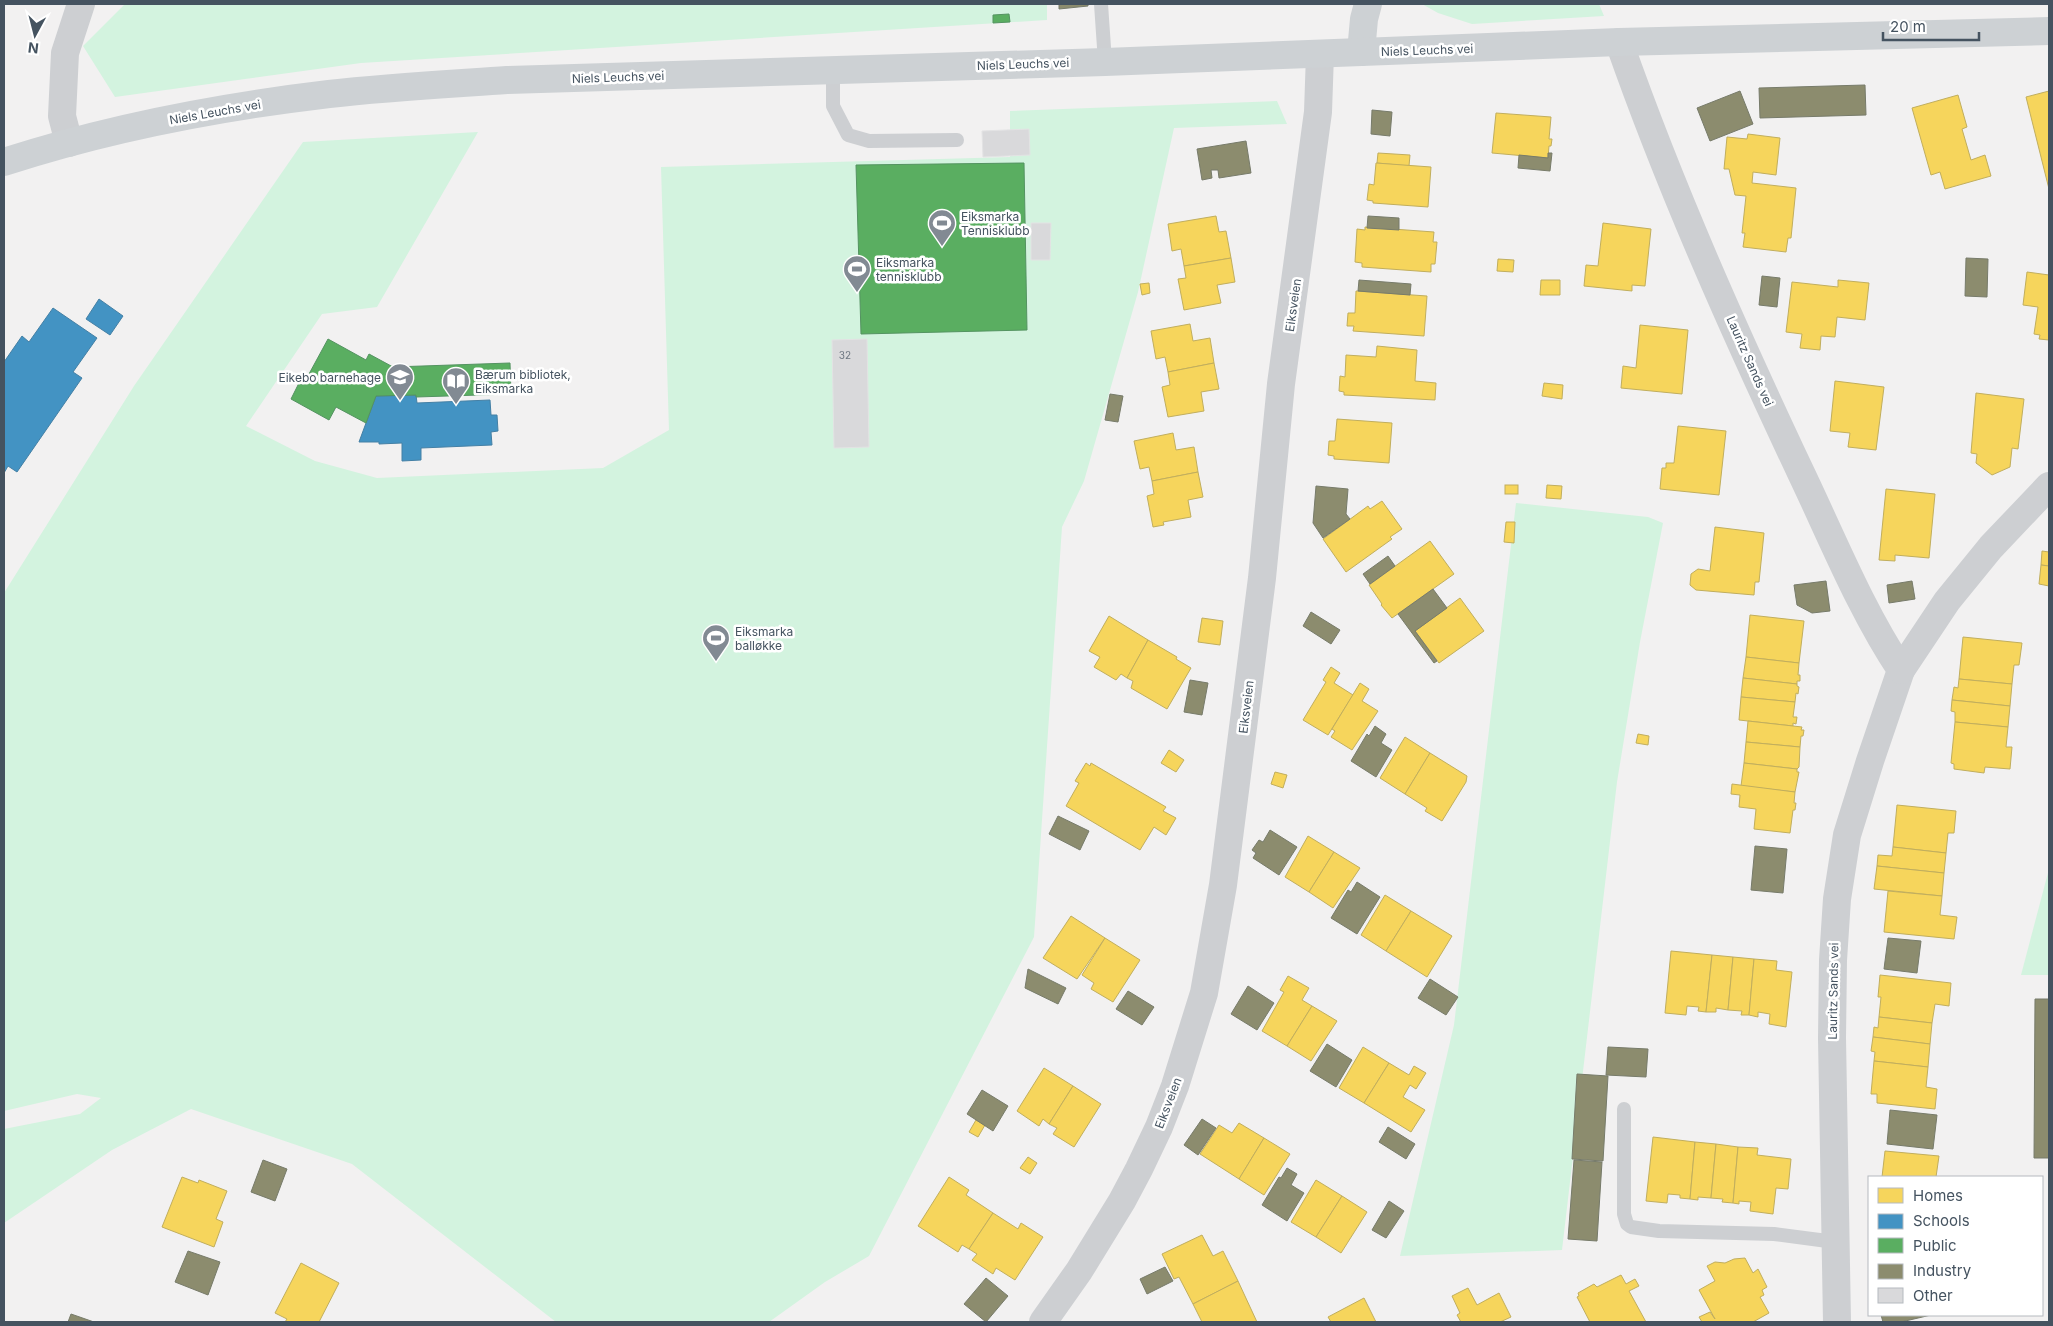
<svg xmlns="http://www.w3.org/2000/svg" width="2053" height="1326" font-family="Inter,sans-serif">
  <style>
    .green { fill: #d3f3df }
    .homes { fill: #f6d55c; stroke: #c1ae5d }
    .schools { fill: #4393c3; stroke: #4480a5 }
    .public { fill: #5aae61; stroke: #549361 }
    .industry { fill: #8c8c6e; stroke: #777b6a }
    .building { fill: #d9d9db; stroke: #e3e3e4 }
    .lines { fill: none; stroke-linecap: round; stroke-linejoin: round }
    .lane { stroke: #cdcfd2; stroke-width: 14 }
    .street { stroke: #cdcfd2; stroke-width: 28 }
    .secondary { stroke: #cdd1d4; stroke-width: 28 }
    .labels { text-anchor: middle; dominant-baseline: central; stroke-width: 5; stroke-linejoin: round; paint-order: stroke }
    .number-label { font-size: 10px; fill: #6c7680 }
    .street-label { font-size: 12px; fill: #455360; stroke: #fff }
    .poi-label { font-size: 12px; fill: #455360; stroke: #fff; text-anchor: start }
  </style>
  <rect width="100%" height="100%" fill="#f2f1f1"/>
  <g class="green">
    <polygon points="125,4 1047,4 1047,20 361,63 115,97 83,46"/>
    <polygon points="1422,4 1599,4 1604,16 1472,24 1438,13"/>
    <polygon points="1277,101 1287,124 1174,128 1138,292 1084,481 1062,527 1034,937 869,1256 825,1282 769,1322 556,1322 352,1164 191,1109 112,1150 4,1223 4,1129 80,1114 101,1098 77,1094 4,1111 4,593 134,386 303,142 478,132 377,307 322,314 246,426 315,461 377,478 603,468 669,430 661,167 1010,157 1010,111"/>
    <polygon points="1516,503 1648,517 1663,523 1640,642 1617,782 1562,1250 1400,1256 1454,1025"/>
    <polygon points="2049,869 2049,975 2021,975"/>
  </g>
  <g class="homes">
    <polygon points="2049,91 2049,189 2026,97"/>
    <polygon points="1958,95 1967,127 1962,129 1971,160 1985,155 1991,176 1945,189 1940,172 1931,175 1912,108"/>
    <polygon points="1496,113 1551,117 1549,139 1552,139 1551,146 1549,146 1548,158 1492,153"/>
    <polygon points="1748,134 1780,138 1776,175 1753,172 1752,183 1796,188 1791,238 1788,238 1786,252 1743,247 1745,233 1742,233 1746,196 1735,195 1729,169 1724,169 1727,137 1747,139"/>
    <polygon points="1378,153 1410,155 1409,166 1377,163"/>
    <polygon points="1376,163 1431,167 1428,207 1373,203 1373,201 1367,200 1369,184 1374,185"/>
    <polygon points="1216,216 1219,232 1226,231 1231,258 1184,266 1181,249 1172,251 1168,224"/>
    <polygon points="1603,223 1651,229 1645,286 1632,285 1632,291 1584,286 1586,265 1598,266"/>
    <polygon points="1365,227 1434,232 1433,242 1437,242 1435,264 1431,264 1431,272 1362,267 1362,263 1355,262 1357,229 1365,230"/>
    <polygon points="1231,258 1235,282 1217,285 1221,303 1184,310 1178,279 1186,278 1184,266"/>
    <polygon points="1498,259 1514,260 1513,272 1497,271"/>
    <polygon points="2027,272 2049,275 2049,340 2039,339 2040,335 2034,334 2038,307 2023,305"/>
    <polygon points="1541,280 1560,280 1560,295 1540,295"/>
    <polygon points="1838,280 1869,283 1865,320 1837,317 1835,337 1821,336 1820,350 1800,348 1802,334 1786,332 1792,282 1838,287"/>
    <polygon points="1149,283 1150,293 1142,295 1140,284"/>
    <polygon points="1356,291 1427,296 1424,336 1353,331 1354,326 1347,326 1348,313 1355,313"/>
    <polygon points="1190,324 1193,341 1210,338 1214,363 1168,372 1165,357 1156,359 1151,331"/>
    <polygon points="1640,325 1688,330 1682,394 1621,388 1623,366 1636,368"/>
    <polygon points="1377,346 1417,350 1415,381 1436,383 1435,400 1344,395 1344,392 1339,391 1340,376 1345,377 1346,355 1376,357"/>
    <polygon points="1214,363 1219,389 1201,392 1204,411 1168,417 1162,387 1170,385 1168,372"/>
    <polygon points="1835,381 1884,387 1876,450 1848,447 1850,433 1830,431"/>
    <polygon points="1544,383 1563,385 1562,399 1542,396"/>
    <polygon points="1976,393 2024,399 2018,449 2012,448 2010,467 1992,475 1976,463 1977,454 1971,453"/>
    <polygon points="1337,419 1392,423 1389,463 1334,459 1334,456 1328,455 1329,441 1335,441"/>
    <polygon points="1678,426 1726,431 1719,495 1660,489 1662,468 1666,468 1666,463 1674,463"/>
    <polygon points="1173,433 1176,450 1194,447 1198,472 1152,481 1149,467 1140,469 1134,441"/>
    <polygon points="1198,472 1203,497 1188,500 1191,517 1163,522 1164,525 1153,527 1147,496 1154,494 1152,481"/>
    <rect x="1505" y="485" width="13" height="9"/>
    <polygon points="1547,485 1562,486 1561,499 1546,498"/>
    <polygon points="1886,489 1935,494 1929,558 1895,555 1895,561 1879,560"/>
    <polygon points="1382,501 1402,529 1390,537 1392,539 1346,572 1323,539 1368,506 1370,509"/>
    <polygon points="1506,522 1515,522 1514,543 1504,542"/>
    <polygon points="1715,527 1764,533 1759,582 1755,582 1754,595 1696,590 1690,585 1691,574 1698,569 1710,571"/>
    <polygon points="1430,541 1454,574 1392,618 1381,605 1382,604 1369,585"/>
    <polygon points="2042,551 2049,552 2049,566 2041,565"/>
    <polygon points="2041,565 2049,566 2049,586 2039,584"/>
    <polygon points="1460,598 1484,631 1439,663 1415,631"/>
    <polygon points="1750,615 1804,621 1799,663 1746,657"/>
    <polygon points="1109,616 1148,640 1127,678 1121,674 1116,680 1094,667 1100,657 1089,651"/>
    <polygon points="1202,618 1223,621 1220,645 1198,642"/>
    <polygon points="1963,637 2022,643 2019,665 2014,665 2012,684 1959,679"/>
    <polygon points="1148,640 1177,657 1176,659 1191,668 1167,709 1131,688 1133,681 1127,678"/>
    <polygon points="1746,657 1799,663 1798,675 1800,675 1800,681 1797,681 1797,684 1743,678"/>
    <polygon points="1331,667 1340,673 1334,683 1353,695 1328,735 1303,720 1326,682 1323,680"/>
    <polygon points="1743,678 1797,684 1797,686 1799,687 1798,694 1796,693 1795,702 1741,697"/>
    <polygon points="1959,679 2012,684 2010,706 1952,700 1954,687 1958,688"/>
    <polygon points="1360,683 1369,689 1362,701 1378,711 1352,750 1331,737 1335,731 1332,729"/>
    <polygon points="1741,697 1795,702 1793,717 1797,717 1796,724 1793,723 1793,726 1739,720"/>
    <polygon points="1952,700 2010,706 2008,727 1955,722 1955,712 1951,711"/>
    <polygon points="1748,721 1802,727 1801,730 1804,730 1803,736 1801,736 1800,747 1746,742"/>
    <polygon points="1955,722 2008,727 2006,747 2012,747 2010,769 1985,767 1984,773 1954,769 1954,764 1951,763"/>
    <polygon points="1638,734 1649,736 1648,745 1636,743"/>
    <polygon points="1405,737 1430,753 1405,794 1380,778"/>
    <polygon points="1746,742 1800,747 1799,767 1797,769 1744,763"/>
    <polygon points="1169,750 1184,760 1176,772 1161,763"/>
    <polygon points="1430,753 1467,776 1466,782 1442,821 1425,811 1427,808 1405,794"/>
    <polygon points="1086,763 1090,766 1091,763 1166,807 1163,811 1176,818 1166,835 1154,827 1140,850 1066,806 1079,783 1075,781"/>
    <polygon points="1744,763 1797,769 1797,772 1799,772 1795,792 1741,786"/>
    <polygon points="1275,772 1287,775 1283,788 1271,784"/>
    <polygon points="1732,784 1795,792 1794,803 1796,803 1795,810 1793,810 1790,833 1754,829 1756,809 1739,807 1740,795 1731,794"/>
    <polygon points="1897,805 1956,811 1954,833 1948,833 1946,853 1893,847"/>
    <polygon points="1308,836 1334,852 1309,892 1285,877"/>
    <polygon points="1893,847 1946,853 1944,873 1877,866 1878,855 1892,856"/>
    <polygon points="1334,852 1360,868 1333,908 1309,892"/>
    <polygon points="1877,866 1944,873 1942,896 1874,889"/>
    <polygon points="1888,891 1942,896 1940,915 1957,917 1954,939 1884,932"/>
    <polygon points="1385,895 1411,911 1386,951 1361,935"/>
    <polygon points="1411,911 1452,936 1427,977 1386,951"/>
    <polygon points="1071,916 1105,938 1077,979 1043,958"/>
    <polygon points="1105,938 1140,960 1113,1002 1091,989 1094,983 1082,975"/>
    <polygon points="1671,951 1712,955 1706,1012 1698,1011 1699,1007 1687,1006 1686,1015 1665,1013"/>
    <polygon points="1712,955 1733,957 1728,1010 1716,1008 1716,1012 1706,1012"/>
    <polygon points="1733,957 1754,959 1749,1015 1741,1015 1742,1011 1728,1010"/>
    <polygon points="1754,959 1777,961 1776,970 1792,972 1786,1027 1769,1024 1770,1014 1758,1012 1758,1017 1749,1015"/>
    <polygon points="1880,975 1951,983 1949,1006 1935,1004 1932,1023 1879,1017 1881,997 1878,997"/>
    <polygon points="1288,976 1309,988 1302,1000 1312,1006 1287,1046 1262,1031 1284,992 1280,990"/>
    <polygon points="1312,1006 1337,1021 1311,1061 1287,1046"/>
    <polygon points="1879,1017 1932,1023 1930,1044 1873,1037 1874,1027 1878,1028"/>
    <polygon points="1873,1037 1930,1044 1928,1067 1874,1061 1875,1052 1871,1051"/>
    <polygon points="1363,1047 1389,1063 1364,1103 1339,1088"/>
    <polygon points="1874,1061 1928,1067 1926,1087 1937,1089 1935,1109 1877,1103 1877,1094 1871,1094"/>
    <polygon points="1389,1063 1409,1075 1414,1066 1426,1073 1416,1089 1410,1085 1403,1097 1425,1110 1411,1132 1364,1103"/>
    <polygon points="1044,1068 1073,1086 1049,1124 1043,1119 1039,1126 1017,1111"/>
    <polygon points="1073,1086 1101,1104 1074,1147 1053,1134 1057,1128 1049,1124"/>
    <polygon points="976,1120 985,1125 978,1137 969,1132"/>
    <polygon points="1239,1123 1264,1138 1239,1179 1200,1154 1219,1125 1232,1133"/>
    <polygon points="1653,1137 1695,1142 1690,1199 1680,1198 1680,1195 1668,1194 1667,1203 1646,1201"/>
    <polygon points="1264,1138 1290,1154 1264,1195 1239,1179"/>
    <polygon points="1695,1142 1716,1144 1711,1198 1698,1197 1698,1200 1690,1199"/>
    <polygon points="1716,1144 1738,1147 1733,1203 1722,1202 1723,1199 1711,1198"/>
    <polygon points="1738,1147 1758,1148 1757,1155 1791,1159 1788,1189 1776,1188 1773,1214 1750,1211 1751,1202 1739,1201 1739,1204 1733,1203"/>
    <polygon points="1885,1151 1939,1156 1936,1177 1882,1177"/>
    <polygon points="1028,1157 1037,1163 1030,1174 1020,1168"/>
    <polygon points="182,1177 198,1183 199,1180 227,1191 216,1219 223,1222 214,1247 162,1227"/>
    <polygon points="949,1177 969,1190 966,1195 993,1213 969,1249 962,1245 958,1252 918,1226"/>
    <polygon points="1316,1180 1342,1196 1316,1237 1291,1222"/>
    <polygon points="1342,1196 1367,1212 1341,1253 1316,1237"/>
    <polygon points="993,1213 1018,1229 1021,1223 1043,1237 1015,1280 996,1268 993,1274 972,1260 977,1254 969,1249"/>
    <polygon points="1202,1235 1213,1256 1223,1251 1238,1281 1193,1304 1179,1277 1174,1279 1162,1254"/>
    <polygon points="1745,1258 1753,1273 1758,1269 1767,1287 1762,1290 1764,1295 1760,1297 1769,1313 1753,1322 1702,1322 1699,1317 1710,1312 1715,1319 1699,1290 1715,1281 1707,1266 1715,1262 1725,1263 1734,1259"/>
    <polygon points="301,1263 339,1283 319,1322 285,1322 287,1319 275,1313"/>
    <polygon points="1621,1275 1626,1284 1635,1279 1639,1286 1629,1291 1646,1322 1590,1322 1577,1297 1579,1296 1578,1293 1594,1284 1597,1287"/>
    <polygon points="1238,1281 1257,1322 1202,1322 1193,1304"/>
    <polygon points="1468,1288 1477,1305 1499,1293 1511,1317 1500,1322 1461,1322 1457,1315 1460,1313 1452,1296"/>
    <polygon points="1364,1298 1376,1322 1331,1322 1328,1317"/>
  </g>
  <g class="schools">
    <polygon points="99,299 123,316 110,335 86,319"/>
    <polygon points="53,308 97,338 73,372 82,378 17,472 8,466 4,473 4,362 22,336 29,342"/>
    <polygon points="416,395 417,403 490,400 491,415 497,415 498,431 491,432 492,445 421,448 421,460 402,461 402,443 379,444 379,442 359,442 376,396"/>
  </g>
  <g class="public">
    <polygon points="1009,14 1010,22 993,23 993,15"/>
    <polygon points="1024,163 1027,330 861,334 856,165"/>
    <polygon points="328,339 366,360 369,354 393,367 510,363 511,394 416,397 416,395 376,396 366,423 336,407 329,420 291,399 299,383 303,385"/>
  </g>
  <g class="industry">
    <polygon points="1059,4 1088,4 1088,6 1059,9"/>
    <polygon points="1865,85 1866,115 1760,118 1759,88"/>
    <polygon points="1740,91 1753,124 1710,141 1697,108"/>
    <polygon points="1372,110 1392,112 1390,136 1371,134"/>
    <polygon points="1246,141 1251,173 1219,178 1218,170 1211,170 1212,178 1202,180 1197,149"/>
    <polygon points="1548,153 1552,153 1550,171 1518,168 1519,155 1548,158"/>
    <polygon points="1368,216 1399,218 1399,230 1367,228"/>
    <polygon points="1966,258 1988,259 1987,297 1965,296"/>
    <polygon points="1762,276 1780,278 1777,307 1759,305"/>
    <polygon points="1359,280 1411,284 1410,295 1358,291"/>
    <polygon points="1110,394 1123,396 1118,422 1105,420"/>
    <polygon points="1316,486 1348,489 1346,514 1350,519 1323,538 1313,523"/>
    <polygon points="1388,556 1395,566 1370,584 1363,574"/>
    <polygon points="1826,581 1830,611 1812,613 1797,605 1794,585"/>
    <polygon points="1912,581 1915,599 1889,603 1887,585"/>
    <polygon points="1433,589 1447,608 1415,631 1437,661 1434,663 1398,614"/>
    <polygon points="1311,612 1340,630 1331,644 1303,626"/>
    <polygon points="1190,680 1208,683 1202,715 1184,712"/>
    <polygon points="1375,726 1386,734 1381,743 1392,750 1376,777 1351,761 1367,734 1369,736"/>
    <polygon points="1058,816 1089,831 1080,850 1049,834"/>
    <polygon points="1270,830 1297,847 1279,875 1253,858 1256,853 1252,850 1259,840 1263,842"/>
    <polygon points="1755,846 1787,849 1783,893 1751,890"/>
    <polygon points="1357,882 1380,897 1357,934 1331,918 1348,890 1351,892"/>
    <polygon points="1888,938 1921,941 1917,973 1884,969"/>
    <polygon points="1028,969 1066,988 1058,1004 1025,988"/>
    <polygon points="1430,979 1458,997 1446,1015 1418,998"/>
    <polygon points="1248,986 1274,1003 1257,1030 1231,1014"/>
    <polygon points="1128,991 1154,1007 1142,1025 1116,1009"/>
    <polygon points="2035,999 2049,999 2049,1158 2034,1158"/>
    <polygon points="1327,1044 1352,1060 1336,1087 1310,1071"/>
    <polygon points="1608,1047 1648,1049 1646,1077 1606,1075"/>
    <polygon points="1577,1074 1608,1076 1603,1161 1572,1159"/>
    <polygon points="982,1090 1008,1106 993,1131 967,1114"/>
    <polygon points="1890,1110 1937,1115 1933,1149 1887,1144"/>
    <polygon points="1202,1119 1216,1128 1198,1155 1184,1145"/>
    <polygon points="1388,1127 1415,1144 1406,1159 1379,1142"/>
    <polygon points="263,1160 287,1169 275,1201 251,1192"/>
    <polygon points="1574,1160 1602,1162 1597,1241 1568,1239"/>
    <polygon points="1287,1168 1297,1174 1291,1185 1304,1193 1287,1221 1262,1205 1279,1177 1281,1178"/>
    <polygon points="1389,1201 1404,1211 1386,1238 1372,1230"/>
    <polygon points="188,1251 220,1262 208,1295 175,1282"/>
    <polygon points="1165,1267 1173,1281 1147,1294 1140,1279"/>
    <polygon points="986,1278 1008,1296 986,1322 964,1304"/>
    <polygon points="71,1314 94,1322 68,1322"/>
    <polygon points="1881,1315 1931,1315 1901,1322 1883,1322"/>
  </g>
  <g class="building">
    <polygon points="1029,129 1030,155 983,157 982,131"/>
    <polygon points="1031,223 1051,223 1050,260 1031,260"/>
    <polygon points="867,339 869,447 834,448 832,340"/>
  </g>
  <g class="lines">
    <g class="lane">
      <polyline points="1101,4 1105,62"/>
      <polyline points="833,71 833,106 848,135 869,141 957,140"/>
      <polyline points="1624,1109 1624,1214 1627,1224 1631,1227 1659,1231 1774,1234 1835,1242"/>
    </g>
    <g class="street">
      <path d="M 1619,42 C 1671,190 1735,333 1802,475 C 1833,540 1861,610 1901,670 L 1870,761 L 1847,835 L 1837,899 L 1833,960 L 1832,1038 L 1837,1322"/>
      <polyline points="69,143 62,116 65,53 81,4"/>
      <polyline points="1901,670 1947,601 1991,547 2049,486"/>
      <polyline points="1043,1322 1079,1271 1122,1201 1139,1169 1159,1127 1175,1086 1204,993 1223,885 1262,578 1281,384 1318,112 1320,54"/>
    </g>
    <g class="secondary">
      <polyline points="1361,52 1364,19 1368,4"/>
      <path d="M 4,162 C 109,128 219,107 329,94 C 388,87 448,84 507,80 L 1105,62 L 1619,42 L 2049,31"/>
    </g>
  </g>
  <defs>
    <g id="stadium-pin" transform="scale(1.4375)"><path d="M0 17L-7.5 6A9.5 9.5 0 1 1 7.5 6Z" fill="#828a93" stroke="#fff"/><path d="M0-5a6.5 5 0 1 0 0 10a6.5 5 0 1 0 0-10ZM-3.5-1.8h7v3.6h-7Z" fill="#fff"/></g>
    <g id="school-pin" transform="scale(1.4375)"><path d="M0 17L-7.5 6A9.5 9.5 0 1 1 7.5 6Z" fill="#828a93" stroke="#fff"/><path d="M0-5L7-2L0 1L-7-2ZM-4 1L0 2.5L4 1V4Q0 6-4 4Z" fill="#fff"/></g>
    <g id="library-pin" transform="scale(1.4375)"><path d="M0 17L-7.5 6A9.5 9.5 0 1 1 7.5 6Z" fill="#828a93" stroke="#fff"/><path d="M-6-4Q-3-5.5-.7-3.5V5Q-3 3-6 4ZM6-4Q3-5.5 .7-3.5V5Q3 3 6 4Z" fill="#fff"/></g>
  </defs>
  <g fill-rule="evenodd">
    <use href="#stadium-pin" x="942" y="223"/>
    <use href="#stadium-pin" x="857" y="269"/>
    <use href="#school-pin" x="400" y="377"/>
    <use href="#library-pin" x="456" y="381"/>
    <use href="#stadium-pin" x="716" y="638"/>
  </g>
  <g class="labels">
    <g class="number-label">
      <text x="845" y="355">32</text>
    </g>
    <g class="street-label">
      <text transform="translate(1427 50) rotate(-2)">Niels Leuchs vei</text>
      <text transform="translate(1023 64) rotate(-2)">Niels Leuchs vei</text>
      <text transform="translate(618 77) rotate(-2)">Niels Leuchs vei</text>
      <text transform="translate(215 112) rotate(-10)">Niels Leuchs vei</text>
      <text transform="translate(1293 305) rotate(-82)">Eiksveien</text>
      <text transform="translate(1750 361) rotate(66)">Lauritz Sands vei</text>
      <text transform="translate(1246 707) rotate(-83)">Eiksveien</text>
      <text transform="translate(1833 991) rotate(-89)">Lauritz Sands vei</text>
      <text transform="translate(1168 1103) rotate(-69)">Eiksveien</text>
    </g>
    <g class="poi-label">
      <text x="961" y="216">Eiksmarka<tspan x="961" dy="14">Tennisklubb</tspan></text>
      <text x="876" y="262">Eiksmarka<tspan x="876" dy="14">tennisklubb</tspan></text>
      <text x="475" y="374">Bærum bibliotek,<tspan x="475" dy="14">Eiksmarka</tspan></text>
      <text x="381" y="377" text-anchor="end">Eikebo barnehage</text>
      <text x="735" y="631">Eiksmarka<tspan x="735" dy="14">balløkke</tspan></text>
    </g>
  </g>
  <rect width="2053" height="1326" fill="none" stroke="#455360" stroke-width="10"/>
  <rect x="1868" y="1176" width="175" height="140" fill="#ffffff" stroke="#b5babf"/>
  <rect x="1878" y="1188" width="25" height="15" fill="#f6d55c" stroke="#b5babf"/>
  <text x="1913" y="1201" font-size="15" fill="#455360">Homes</text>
  <rect x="1878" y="1214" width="25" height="15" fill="#4393c3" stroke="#b5babf"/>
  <text x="1913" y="1226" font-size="15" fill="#455360">Schools</text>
  <rect x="1878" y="1238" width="25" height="15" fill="#5aae61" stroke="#b5babf"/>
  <text x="1913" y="1251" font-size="15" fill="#455360">Public</text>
  <rect x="1878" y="1264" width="25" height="15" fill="#8c8c6e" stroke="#b5babf"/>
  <text x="1913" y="1276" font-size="15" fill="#455360">Industry</text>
  <rect x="1878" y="1288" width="25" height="15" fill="#d9d9db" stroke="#b5babf"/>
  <text x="1913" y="1301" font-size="15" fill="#455360">Other</text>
  <g transform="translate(35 35) rotate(187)" stroke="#ffffff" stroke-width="4" paint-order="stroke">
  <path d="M0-4L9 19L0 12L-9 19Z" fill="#455360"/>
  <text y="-8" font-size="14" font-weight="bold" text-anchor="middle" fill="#455360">N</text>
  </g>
  <path d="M1883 32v8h96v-8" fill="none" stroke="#455360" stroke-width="2.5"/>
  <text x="1890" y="32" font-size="15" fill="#455360" stroke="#ffffff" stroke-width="4" paint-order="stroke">20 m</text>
</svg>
